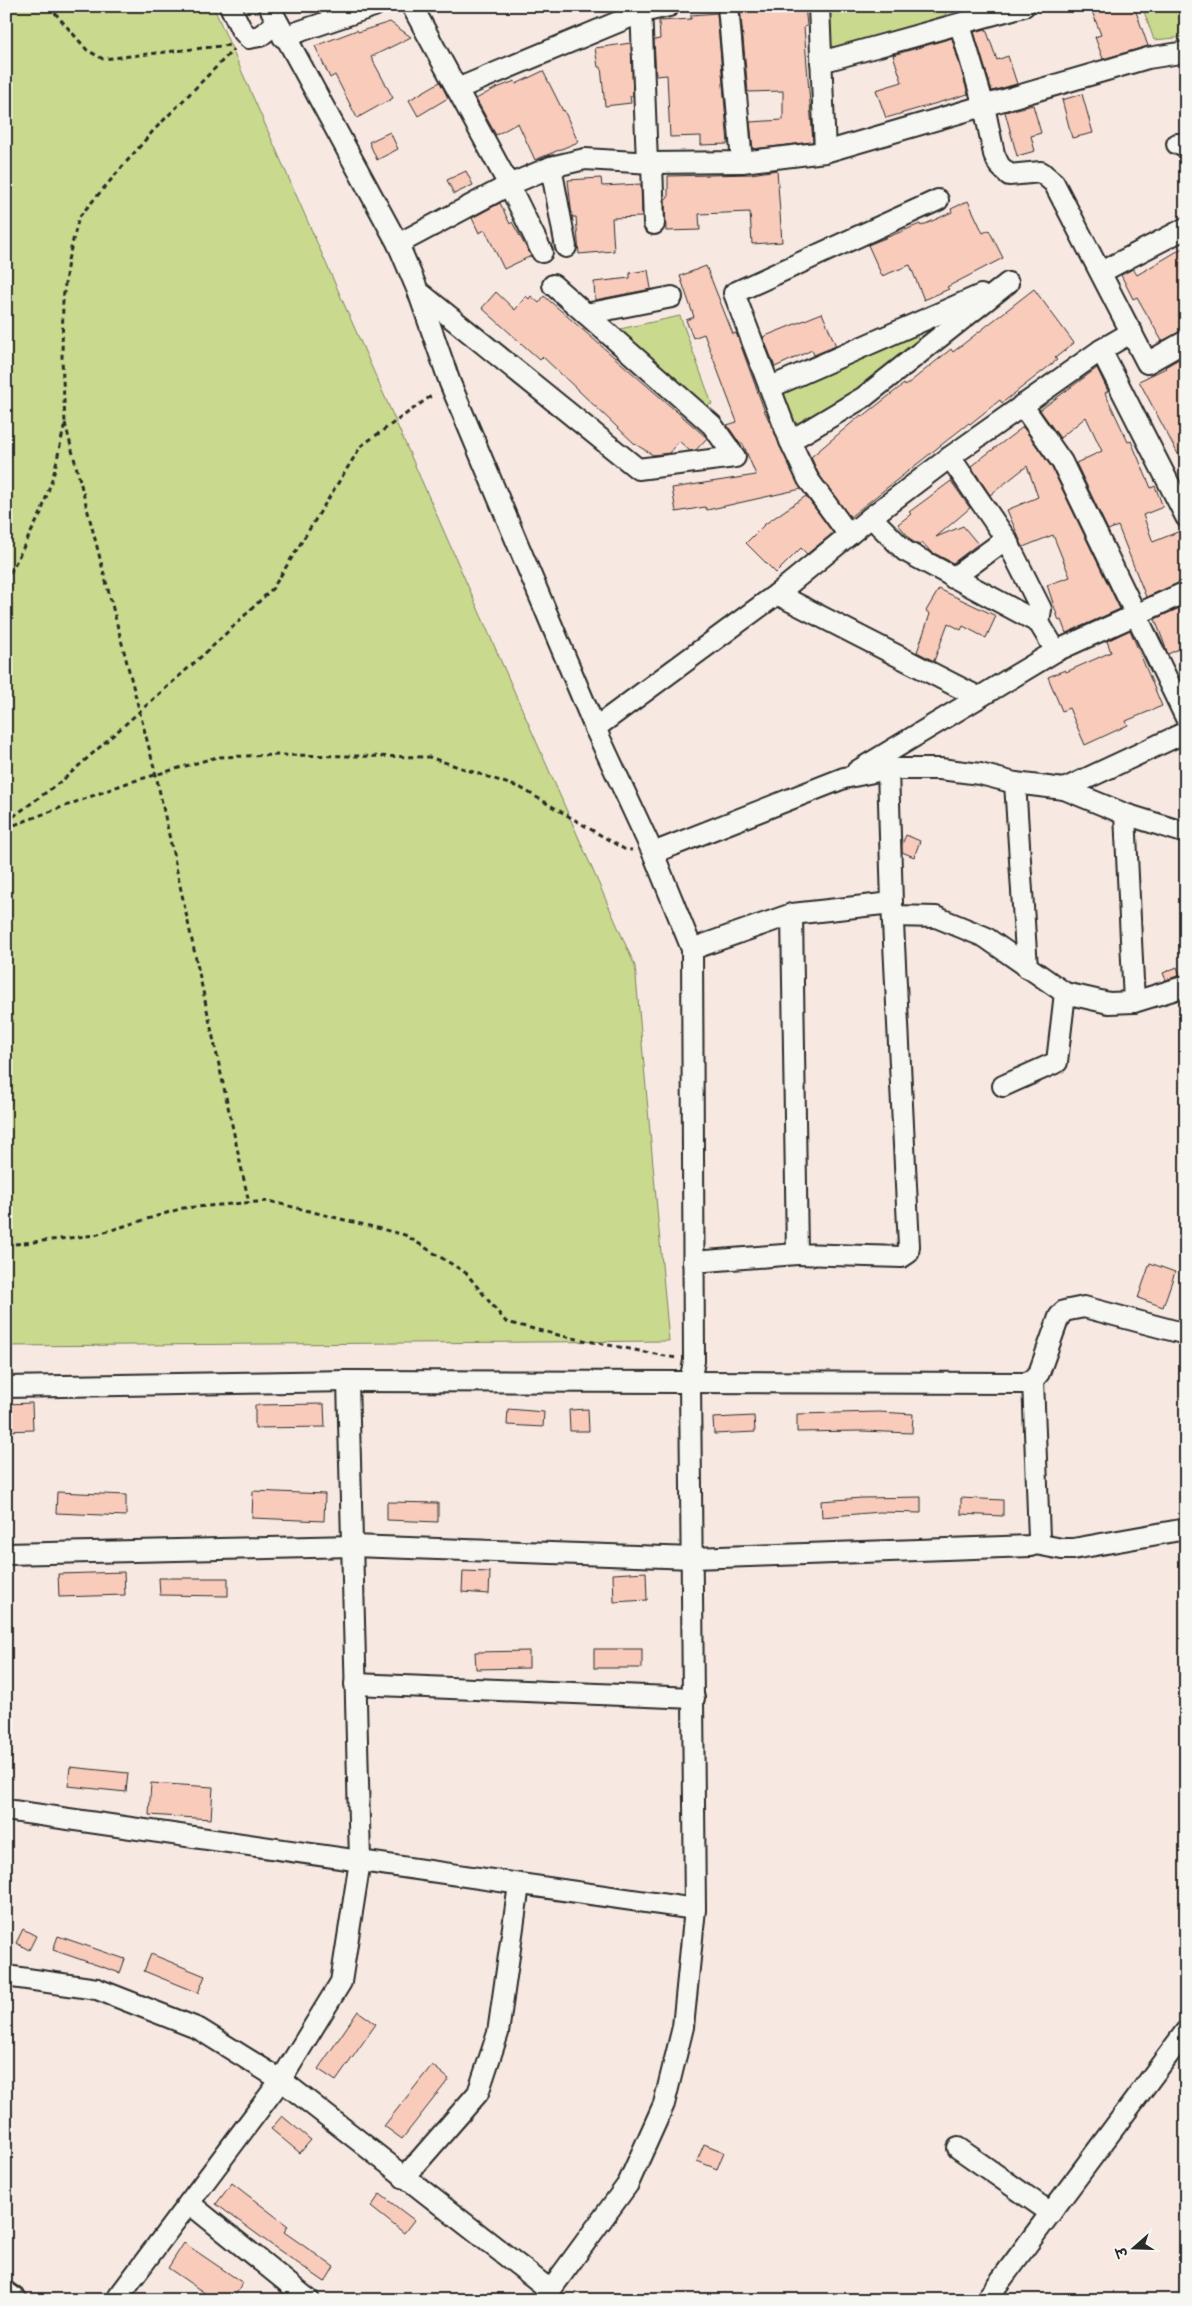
<svg xmlns="http://www.w3.org/2000/svg" width="1192" height="2306" font-family="Mynerve,'Playpen Sans Deva',sans-serif">
  <style>
    .green { fill: #c9da8e; stroke: #7a825c }
    .lines { fill: none; stroke-linecap: round; stroke-linejoin: round }
    .stream { stroke: #65959b; stroke-width: 5.5 }
    .building { fill: #f8cbbb; stroke: #2b2b2b }
    .minor-casing { stroke: #2b2b2b; stroke-width: 24 }
    .path { stroke: #2b2b2b; stroke-width: 3; stroke-dasharray: 5 4; stroke-linecap: butt }
    .minor { stroke: #f6f6f2; stroke-width: 20 }
  </style>
  <rect width="100%" height="100%" fill="#f7e9e2"/>
  <filter id="ink" filterUnits="userSpaceOnUse"><feTurbulence type="fractalNoise" baseFrequency=".02" numOctaves="2"/><feDisplacementMap in="SourceGraphic" scale="10" xChannelSelector="R" yChannelSelector="G"/><feConvolveMatrix kernelMatrix="1 2 1 2 8 2 1 2 1" color-interpolation-filters="sRGB"/></filter>
  <g filter="url(#ink)">
    <g class="green">
      <polygon points="6,6 213,6 635,966 669,1341 6,1346"/>
      <polygon points="826,6 944,6 946,15 830,49"/>
      <polygon points="1142,6 1186,6 1186,37 1154,40"/>
      <polygon points="680,316 712,404 706,406 620,329"/>
      <polygon points="914,330 921,344 798,430 782,391"/>
    </g>
    <g class="lines">
      <polyline class="stream" points="1177,2300 1186,2291"/>
    </g>
    <g class="building">
      <polygon points="740,6 805,6 807,26 804,27 813,142 753,149 750,122 783,120 783,91 748,92"/>
      <polygon points="1090,6 1134,6 1148,46 1103,59 1095,37 1101,35"/>
      <polygon points="717,13 728,144 701,145 701,136 670,137 667,75 656,76 654,40 660,39 659,21 691,19 691,15"/>
      <polygon points="390,22 411,37 371,57 393,98 357,118 335,75 330,78 315,46 357,30 358,32"/>
      <polygon points="986,29 997,60 1008,56 1017,84 992,91 974,32"/>
      <polygon points="952,38 968,94 886,118 876,90 902,82 893,55"/>
      <polygon points="631,43 633,96 630,96 631,103 605,106 601,67 598,67 595,48"/>
      <polygon points="543,71 563,111 564,110 578,142 535,160 518,123 496,135 476,99 494,89 515,81 516,84"/>
      <polygon points="440,82 448,98 418,116 409,100"/>
      <polygon points="1082,94 1093,133 1072,138 1062,100"/>
      <polygon points="1033,105 1041,133 1031,136 1035,151 1017,156 1005,112"/>
      <polygon points="390,132 398,149 377,160 369,142"/>
      <polygon points="777,170 782,242 752,244 750,212 699,214 700,230 666,231 665,198 668,198 668,176 751,174"/>
      <polygon points="466,171 473,185 454,194 447,180"/>
      <polygon points="601,178 602,186 641,184 642,217 612,218 614,251 579,254 576,217 572,217 568,180"/>
      <polygon points="968,201 983,233 989,230 1003,258 947,287 949,289 924,300 910,265 882,276 868,245 920,224 921,226 952,212 951,209"/>
      <polygon points="500,203 510,224 512,222 531,256 504,269 485,230 479,233 472,218"/>
      <polygon points="1186,246 1186,329 1162,341 1137,297 1133,299 1121,275 1133,269 1137,275"/>
      <polygon points="706,266 733,334 736,333 741,346 765,412 801,489 707,510 705,507 676,512 672,488 756,475 743,444 740,444 728,426 727,425 737,422 704,334 693,338 686,320 694,317 680,276"/>
      <polygon points="648,270 651,289 595,300 594,282 630,278 630,273"/>
      <polygon points="1034,289 1074,343 1055,358 1057,360 1002,403 1000,400 970,424 969,423 850,517 818,473 811,457 861,415 862,417 904,384 905,386 951,349 953,352"/>
      <polygon points="496,292 515,310 526,296 529,299 531,296 539,303 544,296 707,438 696,450 690,451 679,441 669,453 653,455 635,444 543,357 540,360 482,308"/>
      <polygon points="822,313 836,346 814,355 812,350 775,367 763,337"/>
      <polygon points="1186,355 1186,469 1139,381 1166,368 1165,367"/>
      <polygon points="1097,368 1108,391 1105,393 1128,442 1131,441 1151,488 1155,486 1163,507 1143,515 1153,542 1180,531 1186,544 1186,580 1146,597 1118,526 1108,530 1076,463 1102,451 1086,417 1060,438 1040,410"/>
      <polygon points="1023,427 1052,468 1120,609 1066,633 1061,620 1059,621 1047,585 1070,577 1053,535 1023,547 1007,510 1038,497 1027,466 990,495 971,466"/>
      <polygon points="951,481 970,508 936,537 963,526 978,544 953,563 930,551 922,542 919,545 912,541 898,524 911,514 909,512"/>
      <polygon points="806,496 833,533 807,554 801,548 776,573 746,543 765,524"/>
      <polygon points="939,589 996,616 986,638 963,626 961,630 948,623 934,661 917,652 930,614 926,611"/>
      <polygon points="1186,605 1186,646 1168,654 1155,619"/>
      <polygon points="1130,630 1162,706 1126,721 1128,725 1085,745 1069,708 1062,711 1048,677 1065,670 1066,672 1111,652 1107,641"/>
      <polygon points="906,835 920,841 914,857 902,852 902,844"/>
      <polygon points="1177,967 1180,975 1166,980 1163,973"/>
      <polygon points="1150,1263 1175,1272 1163,1307 1138,1298"/>
      <polygon points="32,1403 33,1430 6,1431 6,1404"/>
      <polygon points="324,1404 325,1427 255,1428 255,1405"/>
      <polygon points="508,1409 544,1412 543,1427 507,1425"/>
      <polygon points="588,1409 589,1431 570,1431 569,1410"/>
      <polygon points="879,1412 913,1414 912,1433 861,1431 797,1432 797,1414"/>
      <polygon points="754,1416 755,1432 714,1434 713,1418"/>
      <polygon points="253,1491 325,1494 324,1521 252,1518"/>
      <polygon points="57,1492 126,1495 126,1516 56,1513"/>
      <polygon points="921,1497 921,1513 879,1512 822,1517 821,1501 862,1498"/>
      <polygon points="961,1498 1003,1500 1003,1516 961,1514"/>
      <polygon points="387,1502 438,1503 438,1522 387,1520"/>
      <polygon points="463,1571 490,1572 489,1594 462,1592"/>
      <polygon points="124,1572 125,1595 59,1597 58,1574"/>
      <polygon points="646,1572 647,1600 614,1602 613,1574"/>
      <polygon points="159,1578 228,1578 228,1596 160,1595"/>
      <rect x="594" y="1649" width="48" height="19"/>
      <polygon points="529,1651 529,1668 476,1669 475,1652"/>
      <polygon points="70,1767 128,1773 126,1792 68,1786"/>
      <polygon points="151,1783 213,1787 211,1819 149,1815"/>
      <polygon points="23,1929 36,1936 29,1950 16,1943"/>
      <polygon points="58,1936 125,1959 120,1973 53,1950"/>
      <polygon points="151,1954 205,1976 198,1993 144,1971"/>
      <polygon points="358,2011 376,2024 336,2081 318,2069"/>
      <polygon points="432,2065 449,2079 402,2139 384,2126"/>
      <polygon points="282,2116 311,2140 300,2153 271,2129"/>
      <polygon points="704,2144 724,2152 717,2169 697,2161"/>
      <polygon points="232,2183 288,2226 284,2232 334,2267 325,2282 273,2246 216,2204"/>
      <polygon points="380,2194 414,2220 404,2233 371,2207"/>
      <polygon points="184,2243 243,2283 232,2300 215,2300 168,2268"/>
    </g>
    <g class="lines">
      <g class="minor-casing">
        <g id="minor">
          <polyline points="230,6 241,29 249,38 260,36 277,23"/>
          <polyline points="269,6 398,244 418,291 450,383 595,728 653,853 692,949 694,1361 690,1382 695,1909 683,2027 664,2104 628,2184 543,2300"/>
          <polyline points="412,6 509,185 542,252"/>
          <polyline points="641,6 647,163"/>
          <polyline points="728,6 742,162"/>
          <polyline points="819,6 825,152"/>
          <polyline points="960,25 984,106 994,154 999,165 1009,175 1041,172 1054,183 1147,363 1186,341"/>
          <polyline points="283,37 374,6"/>
          <polyline points="821,62 1024,6"/>
          <polyline points="457,89 642,12 669,6"/>
          <polyline points="1177,144 1186,144"/>
          <polyline points="652,163 654,224"/>
          <polyline points="551,167 566,247"/>
          <polyline points="398,244 509,185 551,167 585,159 652,163 742,162 825,152 1148,58 1186,52"/>
          <polyline points="1101,272 1186,228"/>
          <polyline points="418,291 638,469 735,457 712,425 553,285"/>
          <polyline points="586,314 672,297"/>
          <polyline points="1101,350 1132,332"/>
          <polyline points="771,387 981,295"/>
          <polyline points="1022,405 1062,462 1186,718"/>
          <polyline points="790,441 864,397 1008,283"/>
          <polyline points="950,457 1006,539 1041,609 1039,623"/>
          <polyline points="871,517 905,551 1039,623 1056,651"/>
          <polyline points="849,535 808,479 790,441 734,293 938,200"/>
          <polyline points="953,578 1006,539"/>
          <polyline points="777,594 978,697"/>
          <polyline points="595,728 777,594 871,517 950,457 1101,350 1186,517"/>
          <polyline points="857,771 1056,651 1186,592"/>
          <polyline points="1015,783 1027,968"/>
          <polyline points="1064,789 1186,732"/>
          <polyline points="1125,814 1134,1002"/>
          <polyline points="653,853 844,778 888,769 940,769 980,774 1015,783 1064,789 1125,814 1186,833"/>
          <polyline points="792,914 797,1254 902,1257 908,1253 909,1246 892,903 888,769"/>
          <polyline points="893,916 936,917 985,937 1065,993 1109,1003 1134,1002 1186,986"/>
          <polyline points="692,949 792,914 892,903"/>
          <polyline points="1003,1086 1057,1062 1065,993"/>
          <polyline points="693,1262 797,1254"/>
          <polyline points="6,1387 348,1381 1026,1383 1033,1380 1039,1373 1059,1317 1064,1311 1084,1307 1186,1334"/>
          <polyline points="1036,1544 1062,1549 1073,1549 1186,1529"/>
          <polyline points="6,1554 352,1546 693,1558 1030,1546 1036,1544 1039,1538 1033,1380"/>
          <polyline points="355,1684 694,1698"/>
          <polyline points="6,1810 695,1909"/>
          <polyline points="6,1976 97,1989 199,2029 281,2080 550,2290"/>
          <polyline points="958,2148 1051,2213"/>
          <polyline points="404,2178 478,2093 498,2033 519,1885"/>
          <polyline points="189,2203 309,2300"/>
          <polyline points="6,2292 17,2300"/>
          <polyline points="116,2300 281,2080 341,1982 360,1861 348,1381"/>
          <polyline points="986,2300 1186,2031"/>
        </g>
      </g>
      <g class="path">
        <polyline points="49,6 87,50 103,59 230,45"/>
        <polyline points="65,423 156,775 249,1203"/>
        <polyline points="6,581 41,513 54,473 65,423 62,358 63,300 68,260 79,217 153,131 234,49"/>
        <polyline points="6,822 64,779 213,646 273,588 361,446 434,394"/>
        <polyline points="6,828 127,783 217,757 277,755 429,757 521,788 624,849 632,850"/>
        <polyline points="6,1245 95,1235 183,1208 269,1201 405,1235 466,1273 506,1322 562,1336 676,1358"/>
      </g>
      <use href="#minor" class="minor"/>
    </g>
  </g>
  <rect width="1192" height="2306" fill="none" stroke="#f6f6f2" stroke-width="25"/>
  <rect x="12" y="12" width="1167" height="2281" fill="none" stroke="#2b2b2b" stroke-width="2" filter="url(#ink)"/>
  <g transform="translate(1134 2248) rotate(250)" stroke="#f6f6f2" stroke-width="4" paint-order="stroke">
  <path d="M0-4L9 19L0 12L-9 19Z" fill="#2b2b2b"/>
  <text y="-8" font-size="14" font-weight="bold" text-anchor="middle" fill="#2b2b2b">उ</text>
  </g>
</svg>
